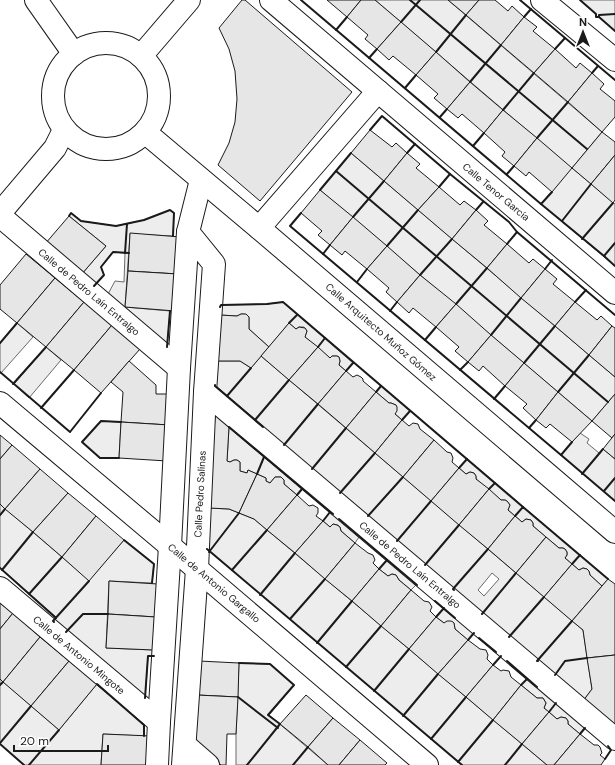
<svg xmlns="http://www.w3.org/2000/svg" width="615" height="765" font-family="'DM Sans',sans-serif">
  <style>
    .built { fill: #ededed; stroke: #6a6a6a; fill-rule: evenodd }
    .building { fill: #e6e6e6; stroke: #1a1a1a }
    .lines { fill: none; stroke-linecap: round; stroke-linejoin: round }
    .minor-casing { stroke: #1a1a1a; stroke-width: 24 }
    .minor { stroke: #fff; stroke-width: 22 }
    .wall { stroke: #1a1a1a; stroke-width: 2 }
    .labels { text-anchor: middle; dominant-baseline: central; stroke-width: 3; stroke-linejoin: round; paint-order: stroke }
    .street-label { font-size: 10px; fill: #1a1a1a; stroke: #fff }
  </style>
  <rect width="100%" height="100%" fill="#fff"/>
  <g class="built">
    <polygon points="375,0 448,0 602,132 572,168 615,204 615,266 541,204 571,168"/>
    <polygon points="580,0 615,0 615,31 599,17 596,17 596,14"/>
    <polygon points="351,153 615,377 615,394 592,421 320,190"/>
    <polygon points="170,210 174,213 173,236 130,234 125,307 170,311 167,347 107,296 115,281 124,282 125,253 113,252 101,267 104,275 94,286 81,275 106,246 69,216 71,213 81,221 116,226 144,220"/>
    <polygon points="283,302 353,363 346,371 339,365 340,361 339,357 337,356 332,356 330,358 305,337 307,331 304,327 299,327 296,329 289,323 269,347 249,329 249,317 247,315 244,314 241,314 237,316 220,315 221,305 267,304"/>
    <polygon points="17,323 33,337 1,373 0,373 0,343"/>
    <polygon points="46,347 61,360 29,398 14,384"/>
    <path d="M 261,356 L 583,630 L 592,689 L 583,701 L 215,386 L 217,361 L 240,361 L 251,368 ZM 492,573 L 499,579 L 484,596 L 478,590 Z"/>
    <polygon points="381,386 410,411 402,420 395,414 396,405 391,403 389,403 376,392"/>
    <polygon points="101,421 121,422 119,458 100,458 82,442"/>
    <polygon points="229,427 302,489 297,495 284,484 284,480 281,477 275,477 270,483 266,481 266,478 248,470 247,473 240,471 240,462 237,460 234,460 230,462 227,461"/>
    <polygon points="580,433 589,439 587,443 599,453 603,449 615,459 615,501 561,455"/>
    <polygon points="467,459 608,579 602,586 590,575 589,571 587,569 583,568 579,570 565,558 567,555 567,552 565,549 563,548 559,548 533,526 533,523 531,520 526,519 522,522 508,510 510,505 507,501 505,500 501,500 476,479 476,476 474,473 470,472 466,474 459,468"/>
    <polygon points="0,504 89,580 124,540 154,564 152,583 109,581 106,648 154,650 154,656 148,656 145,700 53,621 56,617 0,568"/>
    <polygon points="209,508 229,509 254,519 547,765 462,765 206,548"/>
    <polygon points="330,512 359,537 355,543 341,531 340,527 338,525 333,524 330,527 323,521"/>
    <polygon points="387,560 416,585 411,590 399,580 396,575 392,574 388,576 379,569"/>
    <polygon points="444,608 474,633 468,640 455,629 454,623 444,623 436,617"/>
    <polygon points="239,663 270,664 294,685 269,715 328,765 236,765 236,734"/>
    <polygon points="0,679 59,730 97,684 144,725 144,736 103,734 101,765 24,765 0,744"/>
    <polygon points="527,679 585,728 580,734 568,724 568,721 566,718 561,717 557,719 544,708 546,703 543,698 537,698 521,685"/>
  </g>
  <g class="building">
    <polygon points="242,0 245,0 352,92 260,201 218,165 229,143 235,122 237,99 235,71 229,49 219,28"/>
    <polygon points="327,0 361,0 347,17"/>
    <polygon points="361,0 375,0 401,22 377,49 365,39 368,35 347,17"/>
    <polygon points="448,0 479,0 466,15"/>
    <polygon points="479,0 495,0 508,11 512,6 524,17 501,45 466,15"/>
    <polygon points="524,17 537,27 533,31 555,49 534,73 501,45"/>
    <polygon points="401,22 436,52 416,75 393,56 389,60 377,49"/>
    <polygon points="555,49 576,68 580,63 592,73 568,102 534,73"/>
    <polygon points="436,52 470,82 447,109 434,98 438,94 416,75"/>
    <polygon points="592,73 604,84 600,89 615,101 615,117 602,132 568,102"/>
    <polygon points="470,82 503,110 484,133 462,114 458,118 447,109"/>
    <polygon points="503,110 537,138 514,166 502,156 505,152 484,133"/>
    <polygon points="370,130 392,147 396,143 407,153 384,181 351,153"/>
    <polygon points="602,132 615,142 615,155 591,184 572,168"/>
    <polygon points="537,138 572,168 552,192 529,172 526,176 514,166"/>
    <polygon points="407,153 420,164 416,168 439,187 418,210 384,181"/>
    <polygon points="615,155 615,200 613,203 591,184"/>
    <polygon points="439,187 460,205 464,201 476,210 452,239 418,210"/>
    <polygon points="320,190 353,217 330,245 318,235 322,231 301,213"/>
    <polygon points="476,210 488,221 484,225 507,244 487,268 452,239"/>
    <polygon points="69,216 106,246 81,275 45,244"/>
    <polygon points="353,217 387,246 367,269 345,251 342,255 330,245"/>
    <polygon points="130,233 181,237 178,274 128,271"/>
    <polygon points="507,244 529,263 533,259 545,269 521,298 487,268"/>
    <polygon points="387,246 420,275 397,302 386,292 389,288 367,269"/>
    <polygon points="26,254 55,278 17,323 0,309 0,285"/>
    <polygon points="545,269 557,279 553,284 575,302 555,326 521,298"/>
    <polygon points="128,271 178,274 175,311 125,307"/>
    <polygon points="420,275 456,304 436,327 413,308 409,313 397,302"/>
    <polygon points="55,278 84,302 46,347 17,323"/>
    <polygon points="84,302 112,325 74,370 46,347"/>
    <polygon points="575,302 597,320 601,316 612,326 589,355 555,326"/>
    <polygon points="456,304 491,335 468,362 455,351 459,347 436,327"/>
    <polygon points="241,314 246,314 249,317 249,329 269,347 251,368 240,361 217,361 220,315 237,316"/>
    <polygon points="289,323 296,329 299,327 305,328 307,331 305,337 318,347 289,380 261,356"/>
    <polygon points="112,325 140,349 101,393 74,370"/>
    <polygon points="612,326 615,328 615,377 589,355"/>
    <polygon points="491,335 524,363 505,386 483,366 479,371 468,362"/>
    <polygon points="318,347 330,358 332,356 337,356 339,357 340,361 339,365 346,371 318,404 289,380"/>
    <polygon points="129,361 156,385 156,394 170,394 169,425 121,422 123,392 111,382"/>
    <polygon points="524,363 558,392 536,420 523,408 527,404 505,386"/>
    <polygon points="346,371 353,377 357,375 361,377 363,379 363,381 376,392 346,428 318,404"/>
    <polygon points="376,392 389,403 391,403 396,405 397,407 397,411 395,414 402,420 375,453 346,428"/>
    <polygon points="558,392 592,421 572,442 550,424 546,428 536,420"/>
    <polygon points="615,394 615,434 612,438 592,421"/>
    <polygon points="215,416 216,416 229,427 227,461 230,462 234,460 237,460 240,462 240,471 247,473 248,470 257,474 239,513 229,509 209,508"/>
    <polygon points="402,420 409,426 413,423 418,424 420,429 434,440 403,477 375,453"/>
    <polygon points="121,422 169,425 167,461 119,458"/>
    <polygon points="615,434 615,459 603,449"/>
    <polygon points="0,435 12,445 0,459"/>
    <polygon points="434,440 447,452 451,453 453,458 452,462 459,468 431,501 403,477"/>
    <polygon points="12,445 40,469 5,509 0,504 0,459"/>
    <polygon points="459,468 466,474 470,472 474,473 476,476 476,479 489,489 459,525 431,501"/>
    <polygon points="40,469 68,493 33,532 5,509"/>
    <polygon points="257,474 266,478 266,481 270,483 275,477 281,477 284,480 284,484 297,495 267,530 254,519 239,513"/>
    <polygon points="489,489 501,500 505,500 507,501 510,505 508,510 515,516 488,549 459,525"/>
    <polygon points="68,493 96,516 62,557 33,532"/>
    <polygon points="297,495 309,506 313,505 318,508 318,513 316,516 323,521 295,553 267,530"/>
    <polygon points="96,516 124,540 89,581 62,557"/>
    <polygon points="515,516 522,522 526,519 531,520 533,523 533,526 546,537 516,573 488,549"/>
    <polygon points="323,521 330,527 333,524 337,525 340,527 341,531 355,543 325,579 295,553"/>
    <polygon points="546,537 559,548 563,548 565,549 567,552 567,555 565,558 572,564 544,597 516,573"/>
    <polygon points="355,543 368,553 373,555 375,560 373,563 379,569 352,601 325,579"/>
    <polygon points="572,564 579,570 583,568 587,569 589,571 590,575 602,586 572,621 544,597"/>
    <polygon points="379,569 388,576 392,574 396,575 399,580 411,590 381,626 352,601"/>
    <polygon points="608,579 615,584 615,655 587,658 583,630 572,621"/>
    <polygon points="109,581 158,584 156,617 108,614"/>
    <polygon points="411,590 424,601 429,602 432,607 430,611 436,617 409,649 381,626"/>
    <polygon points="0,603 13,613 0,629"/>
    <polygon points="13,613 40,637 3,682 0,679 0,629"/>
    <polygon points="108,614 156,617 154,650 106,648"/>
    <polygon points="436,617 444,623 447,621 451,621 453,622 454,623 455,629 468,640 438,674 409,649"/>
    <polygon points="40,637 69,661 31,706 3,682"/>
    <polygon points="468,640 480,649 486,650 488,655 487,659 493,665 466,697 438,674"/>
    <polygon points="615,655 615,728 583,701 592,689 587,658"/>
    <polygon points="69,661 97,684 59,730 31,706"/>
    <polygon points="199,661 239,663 238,697 197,695"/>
    <polygon points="493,665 501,671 503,670 509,671 511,677 521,685 493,720 466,697"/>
    <polygon points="521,685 537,698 543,698 546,703 544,708 549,712 522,744 493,720"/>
    <polygon points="197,695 238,697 236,734 227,734 226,765 221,765 195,743"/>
    <polygon points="306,695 333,718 308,747 280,724"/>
    <polygon points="549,712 557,719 561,717 566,718 568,721 568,724 580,734 554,765 547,765 522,744"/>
    <polygon points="333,718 360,740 339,765 328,765 308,747"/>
    <polygon points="103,734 151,736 149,765 101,765"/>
    <polygon points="580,734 594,745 598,745 600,747 602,753 600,755 605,759 601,765 554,765"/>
    <polygon points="360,740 387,763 385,765 339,765"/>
  </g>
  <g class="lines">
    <g class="minor-casing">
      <g id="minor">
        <polyline points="36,0 74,54"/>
        <polyline points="271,0 615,293"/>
        <polyline points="542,0 615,60"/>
        <circle cx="106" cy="96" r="53"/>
        <polyline points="141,56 189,0"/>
        <polyline points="146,133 259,228 615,532"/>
        <polyline points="0,213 55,148 64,130"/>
        <polyline points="0,216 179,368"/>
        <polyline points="259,228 378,91"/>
        <polyline points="205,392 615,739"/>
        <polyline points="0,403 170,546 427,765"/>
        <polyline points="0,588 159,722"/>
        <polyline points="185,745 208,765"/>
        <polyline points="157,765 159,722 170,546 179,368 188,232 201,180"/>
        <polyline points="183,765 197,569 205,392 214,264 188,232"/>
      </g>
    </g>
    <use href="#minor" class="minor"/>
    <g class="wall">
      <polyline points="301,0 541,204"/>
      <polyline points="410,0 587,149"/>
      <polyline points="520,0 615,80"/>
      <polyline points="580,0 596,14 596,17 599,17 615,31"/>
      <polyline points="524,17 531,9"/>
      <polyline points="599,17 599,15 615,14"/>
      <polyline points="401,22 420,0"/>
      <polyline points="336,30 347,17"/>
      <polyline points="555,49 565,38"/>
      <polyline points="436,52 466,15"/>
      <polyline points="369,58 377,49"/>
      <polyline points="592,73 598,66"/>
      <polyline points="470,82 501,45"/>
      <polyline points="405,88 416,75"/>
      <polyline points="503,110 534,73"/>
      <polyline points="440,117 447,109"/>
      <polyline points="370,130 382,116 450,174 509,222 517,232 615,315"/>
      <polyline points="537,138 568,102"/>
      <polyline points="473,146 484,133"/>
      <polyline points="407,153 415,144"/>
      <polyline points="336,171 608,402"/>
      <polyline points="507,174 514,166"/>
      <polyline points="439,187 450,174"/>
      <polyline points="320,190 351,153"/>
      <polyline points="552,192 541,204 604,256"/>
      <polyline points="476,210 483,202"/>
      <polyline points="301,213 290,226 561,455 572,442"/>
      <polyline points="69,216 71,213 81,221 116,226 144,220 170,210 174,213 173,236"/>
      <polyline points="353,217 384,181"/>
      <polyline points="562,221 591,184"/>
      <polyline points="582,239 613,203"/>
      <polyline points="615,243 604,256 615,266"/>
      <polyline points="507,244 517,232"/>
      <polyline points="387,246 418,210"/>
      <polyline points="125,253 127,224"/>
      <polyline points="323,254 330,245"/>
      <polyline points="545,269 552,260"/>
      <polyline points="420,275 452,239"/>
      <polyline points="357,282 367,269"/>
      <polyline points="94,286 104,275 101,267 113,252 129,253"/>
      <polyline points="575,302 586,290"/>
      <polyline points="456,304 487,268"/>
      <polyline points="220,307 221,305 267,304 283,302 523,507"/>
      <polyline points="390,311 397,302"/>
      <polyline points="289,323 297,315"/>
      <polyline points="491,335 521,298"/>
      <polyline points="425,340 436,327"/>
      <polyline points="0,343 17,323"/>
      <polyline points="167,347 170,311"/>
      <polyline points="318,347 325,338"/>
      <polyline points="524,363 555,326"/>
      <polyline points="460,370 468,362"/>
      <polyline points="346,371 353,363"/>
      <polyline points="0,372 70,432 101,393"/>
      <polyline points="13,384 46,347"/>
      <polyline points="215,385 215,386 263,427"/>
      <polyline points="376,392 381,386"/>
      <polyline points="558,392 589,355"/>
      <polyline points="227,396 251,368"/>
      <polyline points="494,399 505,386"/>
      <polyline points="41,408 74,370"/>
      <polyline points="255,420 289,380"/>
      <polyline points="402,420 410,411"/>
      <polyline points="229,427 333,514"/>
      <polyline points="529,428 536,420"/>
      <polyline points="284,445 318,404"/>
      <polyline points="561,455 615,501"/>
      <polyline points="119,458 100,458 82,442 101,421 121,422"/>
      <polyline points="459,468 467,459"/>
      <polyline points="312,469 346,428"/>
      <polyline points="257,474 264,457"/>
      <polyline points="582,474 603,449"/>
      <polyline points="489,489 495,483"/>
      <polyline points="604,491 615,478"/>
      <polyline points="340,493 375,453"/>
      <polyline points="297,495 302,489"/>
      <polyline points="0,515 5,509"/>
      <polyline points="368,516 403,477"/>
      <polyline points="515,516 523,507 608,579"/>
      <polyline points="339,519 417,585"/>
      <polyline points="323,521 330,512"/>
      <polyline points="124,540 154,564 152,583"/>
      <polyline points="397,541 431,501"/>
      <polyline points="207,549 462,765"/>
      <polyline points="209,552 239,513"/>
      <polyline points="572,564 580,555"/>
      <polyline points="425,565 459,525"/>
      <polyline points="0,568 56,618"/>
      <polyline points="379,569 387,560"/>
      <polyline points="2,570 33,532"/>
      <polyline points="232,570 267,530"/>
      <polyline points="454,590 453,589 488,549"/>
      <polyline points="29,594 62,557"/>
      <polyline points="260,595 295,553"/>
      <polyline points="435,601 455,618"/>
      <polyline points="482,614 516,573"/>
      <polyline points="436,617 444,608"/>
      <polyline points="290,619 325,579"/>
      <polyline points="54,622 53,621 89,581"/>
      <polyline points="66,632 83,614 108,614"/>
      <polyline points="509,637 544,597"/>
      <polyline points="479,638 496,652"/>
      <polyline points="468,640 474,633"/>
      <polyline points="317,643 352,601"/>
      <polyline points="507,661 537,687"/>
      <polyline points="538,661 537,661 572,621"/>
      <polyline points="239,663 270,664 294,685 268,715 280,724 247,765"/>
      <polyline points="493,665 501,656"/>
      <polyline points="346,667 381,626"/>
      <polyline points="555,675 565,661 587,658"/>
      <polyline points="97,684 144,725 144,736"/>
      <polyline points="0,685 3,682"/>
      <polyline points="521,685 527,679"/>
      <polyline points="374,691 409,649"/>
      <polyline points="238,697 278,728"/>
      <polyline points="145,698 148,656 154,656"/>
      <polyline points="549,712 556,703"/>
      <polyline points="403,716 438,674"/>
      <polyline points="580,734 585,728"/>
      <polyline points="431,739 466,697"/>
      <polyline points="0,743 31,706"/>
      <polyline points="0,744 24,765"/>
      <polyline points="605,759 611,750 608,746"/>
      <polyline points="458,762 493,720"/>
      <polyline points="29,765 59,730"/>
      <polyline points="293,765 308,747"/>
      <polyline points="505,765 522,744"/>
    </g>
  </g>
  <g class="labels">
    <g class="street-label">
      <text transform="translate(496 192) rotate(40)">Calle Tenor García</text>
      <text transform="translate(89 292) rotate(40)">Calle de Pedro Laín Entralgo</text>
      <text transform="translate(381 332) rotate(41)">Calle Arquitecto Muñoz Gómez</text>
      <text transform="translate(200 494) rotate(-87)">Calle Pedro Salinas</text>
      <text transform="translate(410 565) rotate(40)">Calle de Pedro Laín Entralgo</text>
      <text transform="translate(214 583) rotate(40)">Calle de Antonio Gargallo</text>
      <text transform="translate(79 655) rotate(40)">Calle de Antonio Mingote</text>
    </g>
  </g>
  <g transform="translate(583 32)" stroke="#ffffff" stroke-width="3" paint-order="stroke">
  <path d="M0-3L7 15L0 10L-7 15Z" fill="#1a1a1a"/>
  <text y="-6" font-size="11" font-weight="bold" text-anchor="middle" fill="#1a1a1a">N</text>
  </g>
  <path d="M14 745v6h94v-6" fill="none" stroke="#1a1a1a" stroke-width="2"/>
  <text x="20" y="745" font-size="12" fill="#1a1a1a" stroke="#ffffff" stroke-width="3" paint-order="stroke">20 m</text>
</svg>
